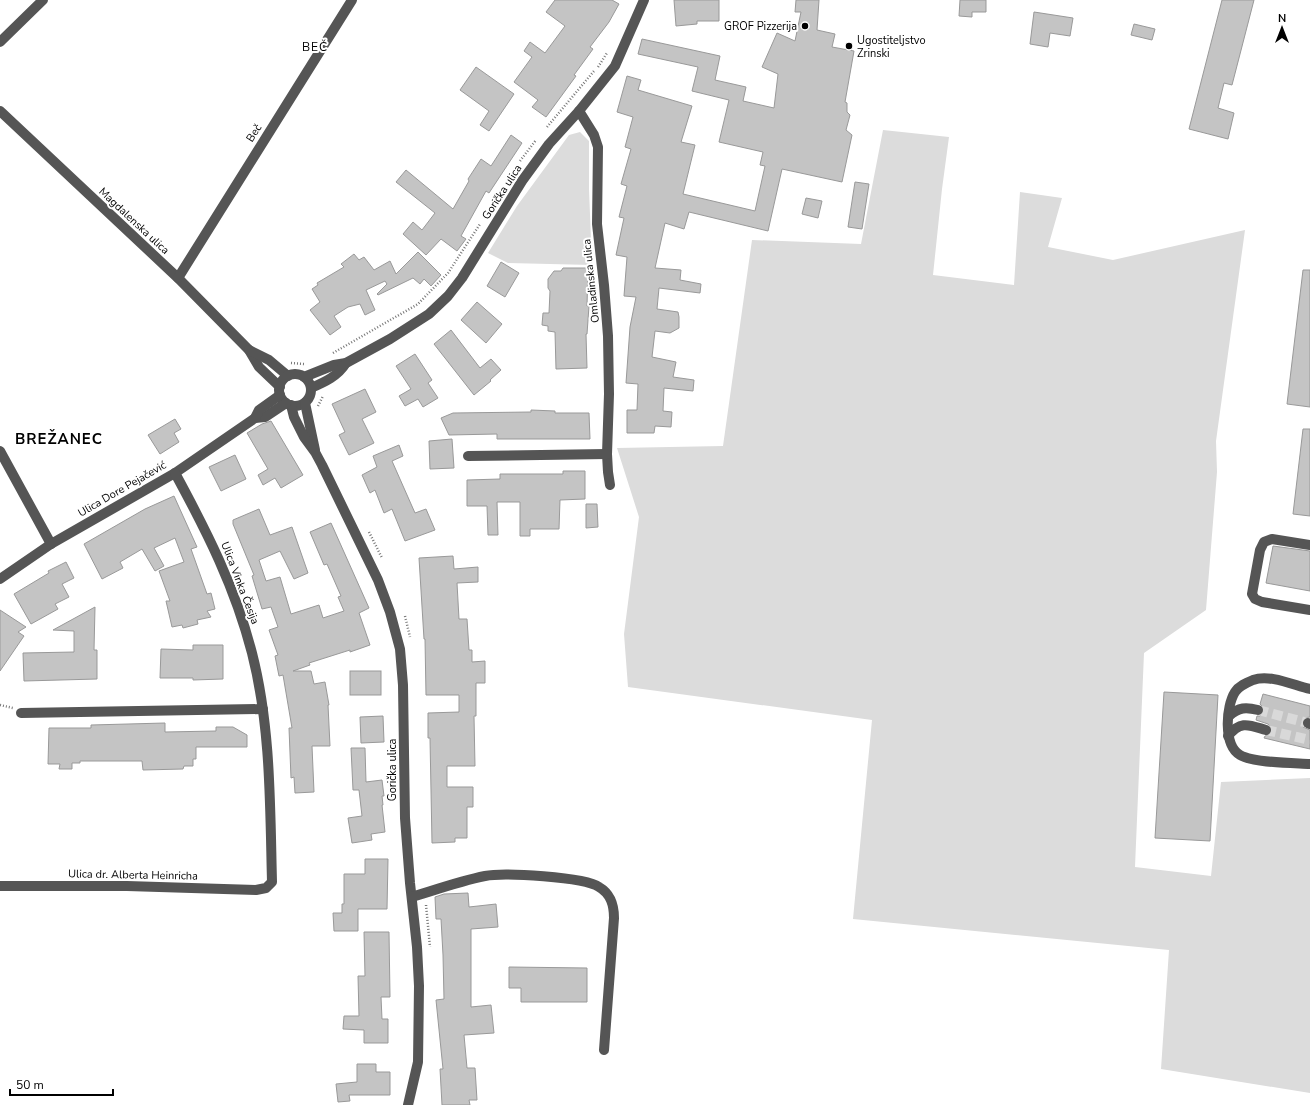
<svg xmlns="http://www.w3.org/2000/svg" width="1310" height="1105" font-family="'Nunito Sans',sans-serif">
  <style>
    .green { fill: #dcdcdc }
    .building { fill: #c4c4c4; stroke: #999 }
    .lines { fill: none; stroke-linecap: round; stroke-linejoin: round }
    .minor-tunnel { stroke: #d9d9d9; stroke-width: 10; stroke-dasharray: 10 5; stroke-linecap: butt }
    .path { stroke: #777; stroke-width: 2.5; stroke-dasharray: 1 2; stroke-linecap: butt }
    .minor { stroke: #555; stroke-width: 10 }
    .poi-dot { fill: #000; stroke: #fff; stroke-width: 1.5 }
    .labels { text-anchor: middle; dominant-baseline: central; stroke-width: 4; stroke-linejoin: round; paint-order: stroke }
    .poi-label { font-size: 11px; fill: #000; stroke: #fff; text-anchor: end }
    .street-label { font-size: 11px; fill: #000; stroke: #fff }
    .neighbourhood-label { font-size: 12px; letter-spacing: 1px; fill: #000; stroke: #fff }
    .district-label { font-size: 15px; font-weight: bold; letter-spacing: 1px; fill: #000; stroke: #fff }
  </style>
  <rect width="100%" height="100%" fill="#fff"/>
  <g class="green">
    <polygon points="883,130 949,137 942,189 933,275 1014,285 1020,192 1062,198 1048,247 1113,260 1245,230 1216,441 1217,472 1206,610 1144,653 1135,867 1211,876 1221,782 1310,778 1310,1093 1161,1069 1169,950 853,919 872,720 628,687 624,634 639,517 617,448 723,446 752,240 861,244"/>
    <polygon points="580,132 589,141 589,189 592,265 508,263 488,253 517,206 569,135"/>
  </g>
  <g class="building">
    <polygon points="555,0 612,0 619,4 609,22 590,47 593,49 574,75 576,76 546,117 532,107 538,100 514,82 532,57 524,51 530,42 545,53 565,26 546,12"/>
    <polygon points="674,0 719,0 719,21 697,21 697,24 676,26"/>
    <polygon points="796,0 819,0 817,30 835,34 832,47 854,51 845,102 847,103 847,112 850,115 846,130 852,135 842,182 782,169 768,231 689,212 684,229 665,223 655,268 681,270 680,280 701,284 700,293 659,288 657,309 678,312 679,317 679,328 670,333 655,331 652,357 676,362 673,377 694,380 693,391 664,388 663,411 672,412 671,427 655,426 654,433 627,433 627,410 637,410 638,384 626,383 630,327 636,297 624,296 627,257 616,255 624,218 619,217 627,186 621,184 631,149 625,147 633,117 617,112 627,76 641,80 638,90 692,106 681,142 695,145 683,194 755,211 765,166 760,165 763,152 719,142 729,100 692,91 698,67 638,54 642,39 720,56 715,80 746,87 743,101 774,108 778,74 762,67 777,33 795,41 801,12 795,12"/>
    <polygon points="960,0 986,0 986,12 972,12 972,17 959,16"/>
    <polygon points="1222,0 1254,0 1232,85 1224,83 1218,108 1234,113 1228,139 1189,129"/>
    <polygon points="1034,12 1073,18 1070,36 1050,33 1048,47 1030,44"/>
    <polygon points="1134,24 1155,29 1152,40 1131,35"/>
    <polygon points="476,67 514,94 489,131 480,125 489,111 460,90"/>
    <polygon points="511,135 522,143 489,193 486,191 461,236 466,239 457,251 441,239 426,255 403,234 413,222 422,230 435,213 396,182 406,170 453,209 469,181 468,179 481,159 491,166"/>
    <polygon points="855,182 869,184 862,229 848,227"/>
    <polygon points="806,198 822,201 818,218 802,214"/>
    <polygon points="418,252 441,275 431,286 424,279 420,284 413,278 378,295 377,294 387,284 385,281 366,290 375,310 365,315 360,304 348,307 334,316 341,327 330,335 310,310 320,302 312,289 318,285 317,283 344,267 341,264 354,254 359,260 364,257 374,270 390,261 396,274"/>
    <polygon points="501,262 519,273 505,297 487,286"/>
    <polygon points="563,268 588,268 587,306 589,306 587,334 586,334 587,368 556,369 555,332 548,331 548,326 542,325 543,313 549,313 550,291 548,288 548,279 554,271 561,271"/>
    <polygon points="1303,270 1310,270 1310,407 1287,404"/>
    <polygon points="477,302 502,324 486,343 461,320"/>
    <polygon points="451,330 480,368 491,359 501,370 490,380 491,381 474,395 434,344"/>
    <polygon points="415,354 432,380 428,383 438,398 423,407 418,399 405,406 399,396 411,389 396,366"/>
    <polygon points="365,389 376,412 362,419 374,443 349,455 339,435 345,432 332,404"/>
    <polygon points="531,410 555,411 555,413 589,413 590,439 497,439 497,434 449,435 441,418 453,413 531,412"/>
    <polygon points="175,419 181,429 174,433 179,442 160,454 148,435"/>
    <polygon points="271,421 303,475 281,488 275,478 263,485 258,475 268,469 247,433 262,424"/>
    <polygon points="1303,429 1310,429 1310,516 1293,514"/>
    <polygon points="452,439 454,468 430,469 429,441"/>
    <polygon points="399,445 403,456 392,461 415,513 426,509 435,530 405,541 392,509 384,513 375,490 370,493 362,475 377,467 373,456"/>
    <polygon points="235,455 246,479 221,491 209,467"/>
    <polygon points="563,471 585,471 585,499 560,500 559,529 530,529 530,536 520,536 520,502 497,502 498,535 488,535 487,506 467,506 467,480 500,479 500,474 563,474"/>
    <polygon points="174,496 197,547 191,549 207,594 211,593 215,609 207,611 211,617 197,620 198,624 183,628 182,625 172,627 166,601 170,601 159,571 184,562 175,538 154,548 164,566 155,571 142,549 120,562 123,568 102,579 84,544 145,509"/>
    <polygon points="586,504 597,504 598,527 586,528"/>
    <polygon points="259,509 270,535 292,527 308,573 294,579 280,551 259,560 266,581 280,577 291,614 319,605 323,618 344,611 338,597 341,596 327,564 324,565 310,532 331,523 369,608 359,613 370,645 350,652 350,650 309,663 310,665 293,671 311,671 314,684 325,682 329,705 328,705 330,746 312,746 314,792 295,793 294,777 291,778 289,728 292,728 283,675 279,676 275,656 278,655 269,630 278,627 271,607 262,609 252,576 254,575 233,524 233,520"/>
    <polygon points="1273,546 1310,551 1310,591 1266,583"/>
    <polygon points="453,556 454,569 478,567 478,582 457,583 459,619 467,619 469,650 472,650 472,662 485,661 485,683 476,683 476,716 474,716 475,766 447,766 447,787 473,787 473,807 467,807 467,838 455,838 455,842 432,843 430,738 428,738 428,713 459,712 459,695 426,695 425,639 424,639 419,558"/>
    <polygon points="66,562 74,578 62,584 69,597 55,604 58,609 31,624 14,594 49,573 48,571"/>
    <polygon points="95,607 94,650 97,650 97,679 24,681 23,653 74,652 74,631 53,630"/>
    <polygon points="0,610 26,627 18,632 24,636 0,671"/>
    <polygon points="193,645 223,645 223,679 193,680 193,678 160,678 161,649 193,650"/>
    <rect x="350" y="671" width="31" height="24"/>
    <polygon points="1164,692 1218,695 1210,841 1155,838"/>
    <polygon points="1263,694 1310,706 1310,717 1304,718 1302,723 1303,727 1310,730 1310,749 1264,738 1265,736 1271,734 1272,729 1268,724 1256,720 1257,716 1260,716 1264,712 1264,708 1260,704"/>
    <polygon points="383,716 384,742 361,743 360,717"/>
    <polygon points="165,723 165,732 216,731 216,727 233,727 247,735 247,747 196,747 196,759 193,759 193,766 184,766 183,769 143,770 142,761 80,761 80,763 72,763 72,769 59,769 60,764 48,764 49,728 91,728 91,725"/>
    <polygon points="351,748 365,748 366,782 382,780 384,796 382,796 383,805 382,805 385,832 371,834 372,840 352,843 348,818 362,816 359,790 353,790"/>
    <polygon points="365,859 388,859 387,909 358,909 358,931 334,931 333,913 342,913 342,904 344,904 344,874 365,874"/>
    <polygon points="468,893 469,907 496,904 498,927 471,929 471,1007 491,1005 494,1033 464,1035 467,1068 475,1068 477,1100 469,1100 470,1105 442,1105 440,1069 443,1069 436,1000 444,999 443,955 441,919 436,919 435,897 444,894"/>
    <polygon points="364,932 389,932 390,997 381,997 382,1019 388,1019 388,1043 364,1043 364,1030 343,1029 344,1016 359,1016 358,976 365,976"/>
    <polygon points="509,967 587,968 587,1002 521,1002 521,988 509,988"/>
    <polygon points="357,1064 376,1064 376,1072 390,1072 390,1095 349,1095 350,1101 338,1102 336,1084 357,1082"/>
  </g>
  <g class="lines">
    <g class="minor-tunnel">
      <polyline points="1258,710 1308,723"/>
      <polyline points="1266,730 1310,740"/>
    </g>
    <g class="path">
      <polyline points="598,67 607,53"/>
      <polyline points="547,127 594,71"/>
      <polyline points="520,161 536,140"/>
      <polyline points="333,353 418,304 448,273 480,224"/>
      <polyline points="291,363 304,364"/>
      <polyline points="318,406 323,396"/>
      <polyline points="369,532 382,558"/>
      <polyline points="405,616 410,637"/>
      <polyline points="0,705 13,708"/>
      <polyline points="426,905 430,947"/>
    </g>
    <g class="minor">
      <polyline points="0,42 43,0"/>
      <polyline points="0,111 178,278 249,350 259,367 280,387"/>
      <polyline points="579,111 594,135 598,147 597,224 604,285 608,336 609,394 607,454 608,472 610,485"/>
      <polyline points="178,278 352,0"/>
      <polyline points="249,350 269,360 288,376"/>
      <circle cx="295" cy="390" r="16"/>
      <polyline points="304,377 334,365 346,363 390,339 429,314 448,296 462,278 522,181 549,144 579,111 615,66 644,0"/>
      <path d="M 311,388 C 325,382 338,376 346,363"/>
      <polyline points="305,403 315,450"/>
      <polyline points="291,405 294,417 304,437 315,452 322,465 378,580 390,612 400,649 403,685 405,818 410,883 417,947 419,986 418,1062 408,1105"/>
      <polyline points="255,418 265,417 286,403"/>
      <polyline points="0,451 51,544"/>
      <polyline points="468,456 607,454"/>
      <polyline points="1310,545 1272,539 1264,542 1260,550 1252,594 1255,599 1262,602 1310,610"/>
      <polyline points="0,579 51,544 175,473 255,418 259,410 280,395"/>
      <path d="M 1310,689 C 1293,685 1270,674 1253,680 C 1246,683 1239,686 1235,692 C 1226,706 1223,745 1240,755 C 1253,763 1294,763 1310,764"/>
      <polyline points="21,713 263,709"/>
      <path d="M 1229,716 C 1239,707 1246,707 1258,710"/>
      <polyline points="1308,723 1310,724"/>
      <path d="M 1228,736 C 1241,720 1249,725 1266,730"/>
      <path d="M 0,886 L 127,886 L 256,890 L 266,888 L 272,882 C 270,806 271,727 252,653 C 235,587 207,532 175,473"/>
      <path d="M 412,897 C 435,890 460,881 485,876 C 503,872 585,877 599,887 C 611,894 614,905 614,918 L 604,1050"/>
    </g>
  </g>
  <g class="poi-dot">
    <circle cx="805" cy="26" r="4"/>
    <circle cx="849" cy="46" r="4"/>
  </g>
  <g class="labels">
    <g class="poi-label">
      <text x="797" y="26">GROF Pizzerija</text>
      <text x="857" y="40" text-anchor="start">Ugostiteljstvo<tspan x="857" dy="13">Zrinski</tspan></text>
    </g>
    <g class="street-label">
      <text transform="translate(254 133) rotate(-58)">Beč</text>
      <text transform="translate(502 192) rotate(-57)">Gorička ulica</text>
      <text transform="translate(134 221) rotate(43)">Magdalenska ulica</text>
      <text transform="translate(591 281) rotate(-96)">Omladinska ulica</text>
      <text transform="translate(122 489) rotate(-30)">Ulica Dore Pejačević</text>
      <text transform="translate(240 583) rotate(69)">Ulica Vinka Česija</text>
      <text transform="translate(392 770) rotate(-90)">Gorička ulica</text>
      <text transform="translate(133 875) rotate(1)">Ulica dr. Alberta Heinricha</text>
    </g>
    <g class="neighbourhood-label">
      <text x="315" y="47">BEČ</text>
    </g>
    <g class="district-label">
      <text x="59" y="439">BREŽANEC</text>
    </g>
  </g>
  <g transform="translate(1282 28)" stroke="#ffffff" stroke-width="3" paint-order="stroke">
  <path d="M0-3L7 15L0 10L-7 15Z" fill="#000000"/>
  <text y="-6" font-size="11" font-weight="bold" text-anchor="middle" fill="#000000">N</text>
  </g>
  <path d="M10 1089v6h103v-6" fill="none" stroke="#000000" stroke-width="2"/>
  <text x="16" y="1089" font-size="12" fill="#000000" stroke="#ffffff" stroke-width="3" paint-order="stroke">50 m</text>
</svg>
